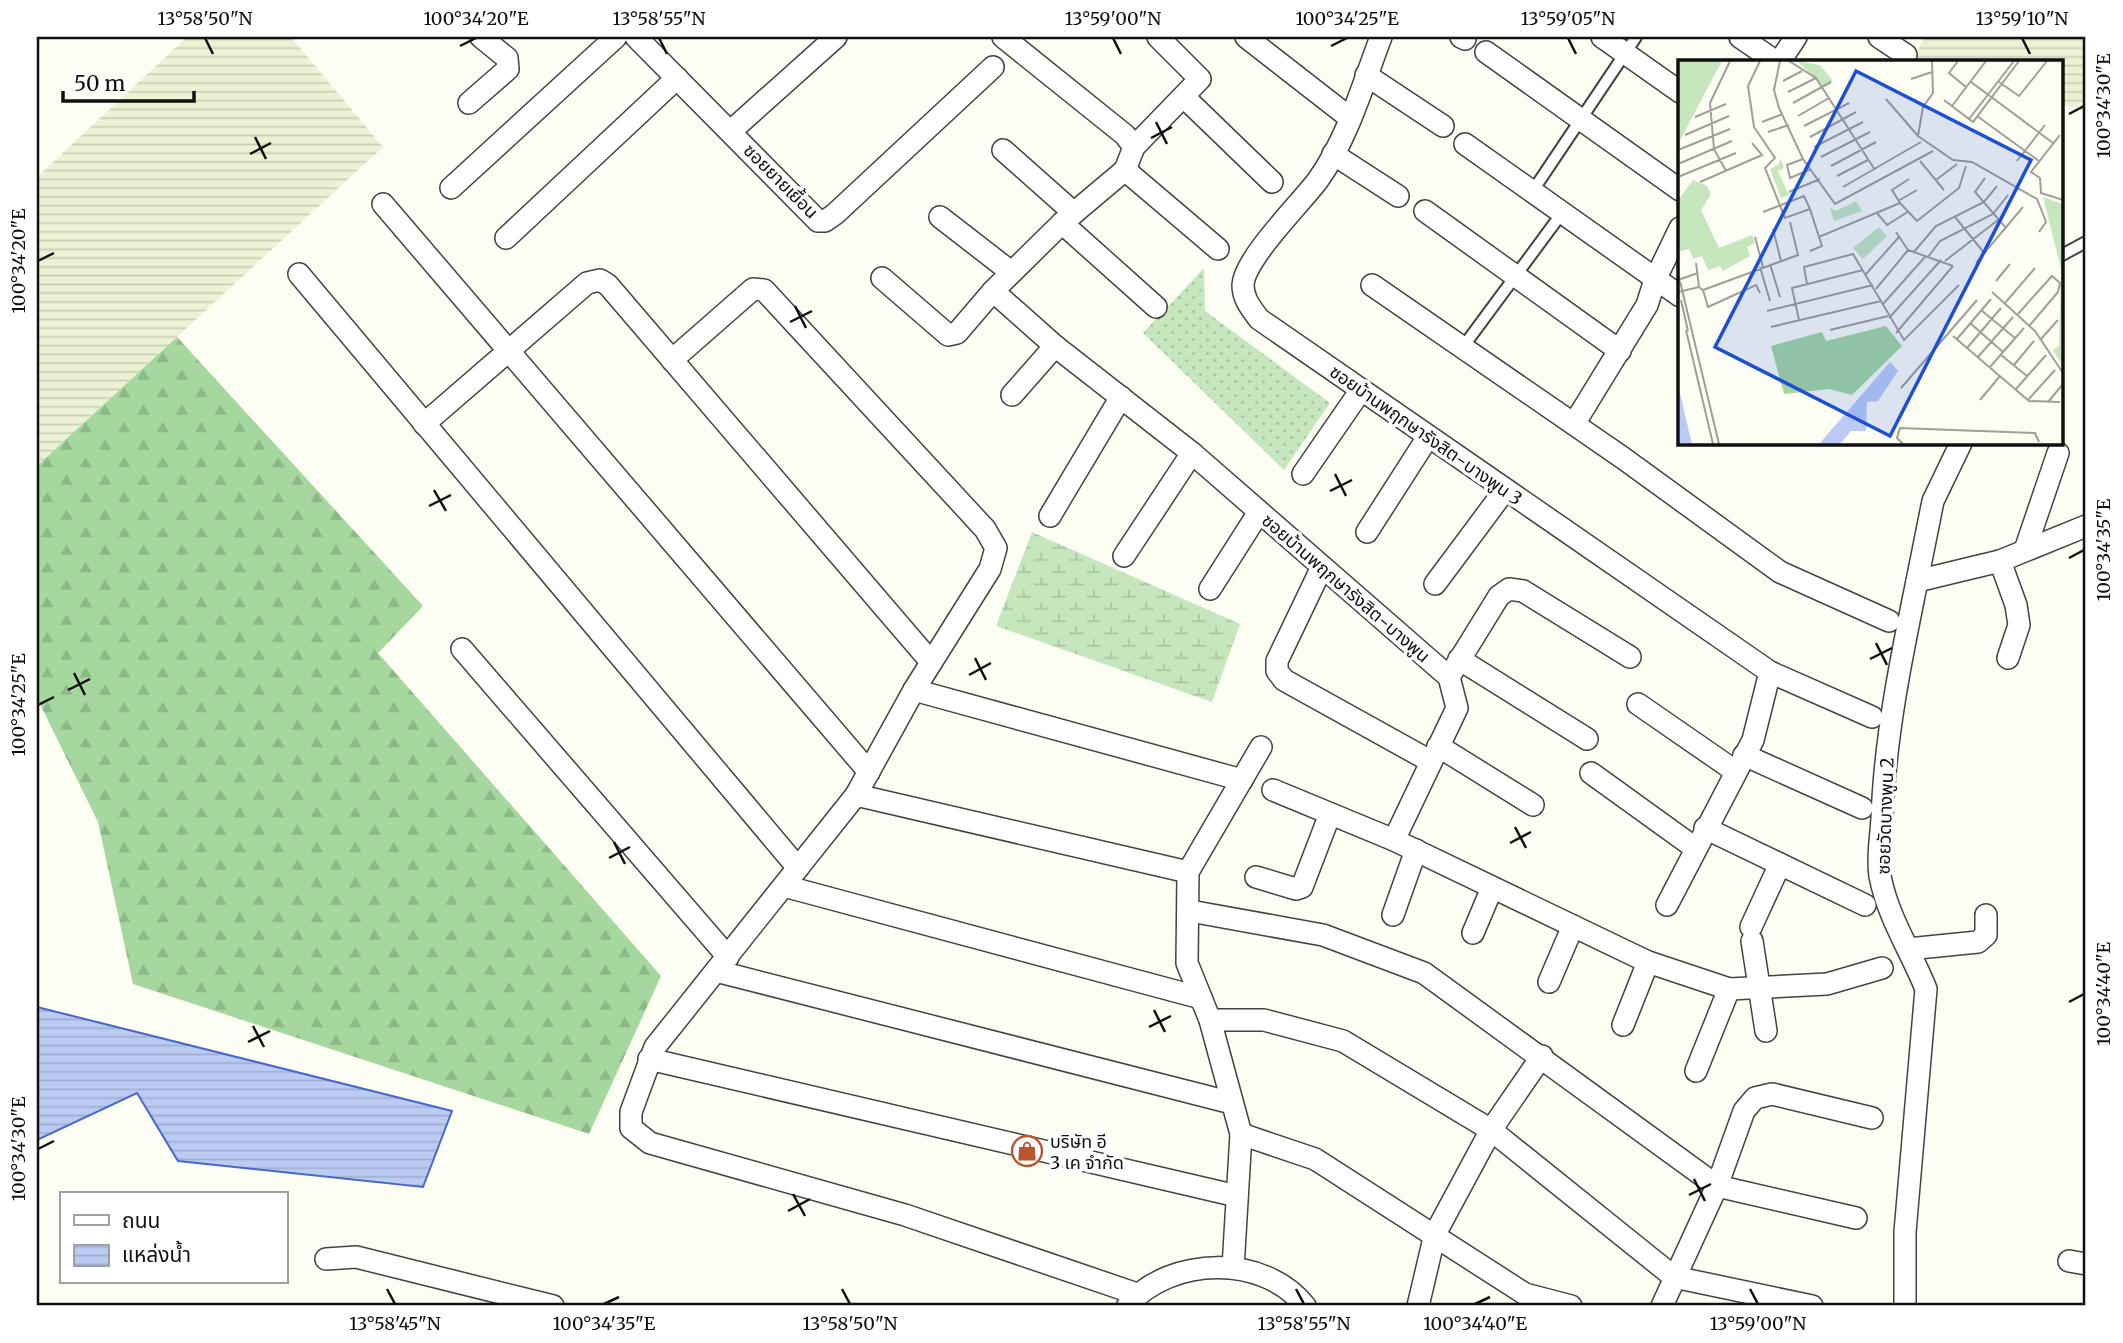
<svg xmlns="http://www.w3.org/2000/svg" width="2123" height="1343" font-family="Merriweather,'Noto Sans Thai',serif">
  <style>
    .farmland { fill: url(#farmland-rules) }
    .grass { fill: url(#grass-dots) }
    .forest { fill: url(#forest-firs) }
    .wetland { fill: url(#wetland-marsh) }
    .water { fill: url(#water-rules); stroke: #4769c5; stroke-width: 2 }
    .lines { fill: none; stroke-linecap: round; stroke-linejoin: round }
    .service-casing { stroke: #434343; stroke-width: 14 }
    .minor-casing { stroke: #434343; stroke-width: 24 }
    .service { stroke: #fff; stroke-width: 10 }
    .minor { stroke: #fff; stroke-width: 21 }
    .ticks { fill: none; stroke: #101010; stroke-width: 2.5 }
    .labels { text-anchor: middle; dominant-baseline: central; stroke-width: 7; stroke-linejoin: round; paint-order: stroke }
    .street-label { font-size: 18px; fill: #101010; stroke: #fff }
    .poi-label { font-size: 18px; fill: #101010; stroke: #fff; text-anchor: start }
    .inset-road { fill: none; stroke: #9e9f98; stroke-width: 2 }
    .view { fill: #1d4ed8; fill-opacity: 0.15; stroke: #1d4ed8; stroke-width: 3.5 }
    .inset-edge { fill: none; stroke: #101010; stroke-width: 3.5 }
    .neatline { fill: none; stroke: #101010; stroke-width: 2.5 }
    .ticks-label { font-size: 18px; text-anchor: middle; fill: #101010 }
  </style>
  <defs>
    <pattern id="farmland-rules" width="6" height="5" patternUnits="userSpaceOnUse" patternTransform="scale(1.75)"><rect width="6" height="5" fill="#ecf3d4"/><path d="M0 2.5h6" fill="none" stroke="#c9cfb5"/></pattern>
    <pattern id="grass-dots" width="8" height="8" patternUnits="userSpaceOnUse" patternTransform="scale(1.75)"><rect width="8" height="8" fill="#c6e7be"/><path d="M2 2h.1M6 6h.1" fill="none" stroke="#a9c5a2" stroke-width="1.8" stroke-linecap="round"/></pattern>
    <pattern id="forest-firs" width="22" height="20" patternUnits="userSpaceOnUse" patternTransform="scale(1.75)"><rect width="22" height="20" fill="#a5d79e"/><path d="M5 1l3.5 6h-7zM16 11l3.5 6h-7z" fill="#8db887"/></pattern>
    <pattern id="wetland-marsh" width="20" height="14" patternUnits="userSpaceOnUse" patternTransform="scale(1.75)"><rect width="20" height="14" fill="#c6e7be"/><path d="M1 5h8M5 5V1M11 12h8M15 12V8" fill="none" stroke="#a9c5a2"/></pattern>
    <pattern id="water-rules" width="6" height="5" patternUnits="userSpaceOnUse" patternTransform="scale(1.75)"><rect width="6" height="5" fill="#bbcbf3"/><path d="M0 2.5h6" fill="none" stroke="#a0adcf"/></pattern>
  </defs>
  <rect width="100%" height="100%" fill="#fdfef3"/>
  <g class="farmland">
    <polygon points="187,37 291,37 383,147 37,466 37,177"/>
    <polygon points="1924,37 2086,37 2086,111 2062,104 2062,61 1913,61"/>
  </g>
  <polygon class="grass" points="1204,268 1205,311 1330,403 1284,470 1143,333"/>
  <polygon class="forest" points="177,337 423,606 378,653 661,976 589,1134 133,984 98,822 37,698 37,466"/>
  <polygon class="wetland" points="1032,532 1240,624 1212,702 996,626"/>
  <polygon class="water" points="37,1007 452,1111 423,1187 178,1161 137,1093 37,1140"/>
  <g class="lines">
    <g class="service-casing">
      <g id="service">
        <polyline points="1532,192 1636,37"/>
        <polyline points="2062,255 2086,242"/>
        <polyline points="1463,347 1562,213"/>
      </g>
    </g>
    <g class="minor-casing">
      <g id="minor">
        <polyline points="636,37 818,221 825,221 835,214 993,67"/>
        <polyline points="1003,37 1125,135 1134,147 1125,170 1062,223 993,291 1055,346 1192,453 1449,677 1457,708 1394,840 1648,962 1729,989 1827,984 1882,968"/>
        <polyline points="1246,37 1350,118"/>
        <path d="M 1381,37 C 1363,84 1348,138 1318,180 C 1301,203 1244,259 1243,285 C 1243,299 1251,308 1259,319 L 1770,672 L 1872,717"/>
        <polyline points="1461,37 1465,39"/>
        <polyline points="1602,37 1680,92"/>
        <polyline points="1740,37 1775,61"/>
        <polyline points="1879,37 1906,55"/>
        <polyline points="1486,52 1680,190"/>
        <polyline points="1780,61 1796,37"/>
        <polyline points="1366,75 1443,126"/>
        <polyline points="1184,97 1272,182"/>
        <polyline points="469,103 508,69 507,58 481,37"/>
        <polyline points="731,131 836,37"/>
        <polyline points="1465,144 1680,296"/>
        <polyline points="1134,147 1200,79 1158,37"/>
        <polyline points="1003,150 1074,213"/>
        <polyline points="1333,154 1398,196"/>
        <polyline points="1125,170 1218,249"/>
        <polyline points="451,188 616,37"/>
        <polyline points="383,204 869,772"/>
        <polyline points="1425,211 1620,351"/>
        <polyline points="940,217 1011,272"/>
        <polyline points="1062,223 1156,307"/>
        <polyline points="506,238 677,78"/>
        <polyline points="299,274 798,868"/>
        <polyline points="882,278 948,335 957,333 993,291"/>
        <polyline points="1372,285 1623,458 1780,572 1889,621"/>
        <polyline points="672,360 753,289 764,290 985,529 996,548 990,569 914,690 856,795 655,1047 631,1112 631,1128 650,1143 905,1215 1137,1294"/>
        <polyline points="1012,395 1055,346"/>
        <polyline points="424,424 587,283 600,280 608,285 931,662"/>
        <polyline points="1574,424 1647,305 1655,280 1680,228"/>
        <polyline points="1303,474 1361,390"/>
        <polyline points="1050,516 1121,397"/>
        <polyline points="1367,532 1428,437"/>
        <polyline points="2025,550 2058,453"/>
        <polyline points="1124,556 1192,453"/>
        <polyline points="2000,561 2016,605 2019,625 2008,658"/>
        <polyline points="1322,567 1277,661 1277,671 1284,680 1430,761"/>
        <polyline points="1917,581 1933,501 1961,443"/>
        <polyline points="1435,584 1505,490"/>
        <polyline points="1210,589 1259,512"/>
        <polyline points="462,649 728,957"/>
        <polyline points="1459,659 1587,739"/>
        <polyline points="1449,677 1499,596 1509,589 1523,591 1630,657"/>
        <polyline points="914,690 1242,780"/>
        <polyline points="1638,704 1735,771"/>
        <polyline points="1438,746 1533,805"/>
        <polyline points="1744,755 1862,808"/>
        <polyline points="1591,773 1695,848"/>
        <polyline points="1273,790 1394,840"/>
        <polyline points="856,795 1188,872"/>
        <polyline points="1705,828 1865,905"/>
        <polyline points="1256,877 1296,889 1302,887 1330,814"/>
        <polyline points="784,886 1201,998"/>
        <polyline points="1667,905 1753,740 1770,672"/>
        <polyline points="1190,911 1323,935 1424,973 1717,1186 1856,1218"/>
        <polyline points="1393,915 1416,850"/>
        <polyline points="1751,927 1780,864"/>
        <polyline points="1473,933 1492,888"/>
        <polyline points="1752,941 1766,1031"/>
        <polyline points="1908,949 1978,942 1986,935 1986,915"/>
        <polyline points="716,971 1232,1103"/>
        <polyline points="1549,982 1573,926"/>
        <polyline points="1210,1020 1264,1020 1343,1041 1491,1130 1674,1277 1812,1306"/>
        <polyline points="1623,1025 1648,962"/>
        <polyline points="649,1059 1237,1196"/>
        <polyline points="1696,1071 1729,989"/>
        <polyline points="1241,1134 1315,1159 1525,1294 1571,1306"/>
        <polyline points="326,1259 356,1257 553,1306"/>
        <polyline points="2069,1261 2086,1264"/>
        <polyline points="1233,1268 1241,1134 1210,1020 1187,963 1188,872 1261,747"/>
        <path d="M 1128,1305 C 1171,1256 1264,1254 1305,1306"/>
        <polyline points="1418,1306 1435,1234 1491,1130 1542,1056"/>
        <polyline points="1662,1306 1717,1186 1744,1111 1755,1098 1772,1094 1872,1118"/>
        <path d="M 1905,1306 L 1905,1232 L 1926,989 C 1911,951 1888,918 1880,876 C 1877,858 1881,837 1882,818 C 1885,737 1901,659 1917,581 L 2000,561 L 2086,526"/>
      </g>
    </g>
    <use href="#service" class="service"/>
    <use href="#minor" class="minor"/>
  </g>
  <path class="ticks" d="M 205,38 L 213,54M 659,38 L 667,54M 1113,38 L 1121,54M 1568,38 L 1576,54M 2022,38 L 2030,54M 460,46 L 476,38M 1331,46 L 1347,38M 2069,114 L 2084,106M 1156,122 L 1167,144M 255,137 L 266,159M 1151,138 L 1172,127M 250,154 L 271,143M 38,261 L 54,253M 795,306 L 806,328M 790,322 L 812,311M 1335,474 L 1346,496M 434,490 L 446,511M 1330,491 L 1352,480M 429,506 L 451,495M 2069,558 L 2084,550M 1876,643 L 1887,665M 975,658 L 986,680M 1870,659 L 1892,648M 74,673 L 85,695M 969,675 L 991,663M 68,690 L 90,679M 38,705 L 54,697M 1515,827 L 1526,848M 614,842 L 625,864M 1510,843 L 1531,832M 609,858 L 630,847M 2069,1002 L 2084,994M 1154,1010 L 1165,1032M 253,1026 L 264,1047M 1149,1027 L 1171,1016M 248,1042 L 270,1031M 38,1149 L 54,1141M 1694,1179 L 1705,1201M 793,1194 L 805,1216M 1689,1195 L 1711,1184M 788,1211 L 810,1199M 387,1289 L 395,1304M 842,1289 L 850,1304M 1296,1289 L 1304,1304M 1750,1289 L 1758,1304M 604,1304 L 619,1297M 1475,1304 L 1490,1297"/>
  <defs>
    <g id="shop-ring" transform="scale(1.575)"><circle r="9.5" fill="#fff" stroke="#b85630" stroke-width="1.5"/><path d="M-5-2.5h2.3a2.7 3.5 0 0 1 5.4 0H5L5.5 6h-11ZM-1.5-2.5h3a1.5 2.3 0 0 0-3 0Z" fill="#b85630"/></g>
  </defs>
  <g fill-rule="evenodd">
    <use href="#shop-ring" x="1027" y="1151"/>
  </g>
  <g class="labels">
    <g class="street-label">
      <text transform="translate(781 181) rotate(45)">ซอยยายเยื้อน</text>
      <text transform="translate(1426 435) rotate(35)">ซอยบ้านพฤกษารังสิต-บางพูน 3</text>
      <text transform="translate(1346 588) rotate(41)">ซอยบ้านพฤกษารังสิต-บางพูน</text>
      <text transform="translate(1885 816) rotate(-88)">ซอยวัดบางพูน 2</text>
    </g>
    <g class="poi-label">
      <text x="1050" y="1141">บริษัท อี<tspan x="1050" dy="21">3 เค จำกัด</tspan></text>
    </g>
  </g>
  <g transform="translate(1678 60)">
    <rect width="385" height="385" fill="#fdfef3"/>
    <path d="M 119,1 L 142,5 L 155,21 L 146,26 ZM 102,98 L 106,108 L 100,111 L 111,135 L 103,138 L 92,109 L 101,104 ZM 178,141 L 184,151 L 156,161 L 152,148 L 158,151 Z" fill="#c6e7be"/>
    <path d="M 208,266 L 224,286 L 174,335 L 151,329 L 106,334 L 93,286 L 144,272 L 148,281 Z" fill="#a5d79e"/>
    <path d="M 0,1 L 44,1 L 0,84 ZM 15,120 L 29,126 L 33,134 L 23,150 L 41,188 L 74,175 L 77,183 L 69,187 L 72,196 L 45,211 L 42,206 L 30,210 L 24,196 L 15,199 L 11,189 L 0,192 L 0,140 ZM 365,137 L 385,144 L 385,299 L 382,302 L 375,290 L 381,286 L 383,209 ZM 201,167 L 209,176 L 185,199 L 175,188 Z" fill="#c6e7be"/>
    <path d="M 212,302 L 220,311 L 200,341 L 189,342 L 188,371 L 173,371 L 162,384 L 141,384 ZM 0,325 L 14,384 L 0,383 Z" fill="#bbcbf3"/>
    <path class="inset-road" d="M 82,1 L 70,26 L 76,67 L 97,98 L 87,108 L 107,158 L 132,149 L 141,177 L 222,143 L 239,161 L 281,128 L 288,106M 102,1 L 96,30 L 101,48 L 125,99 L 157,144 L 255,91M 111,1 L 138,18 L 197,110M 254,1 L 255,33 L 245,47 L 240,76 L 275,100 L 294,102 L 359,139 L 368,162 L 361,172M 280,1 L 271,13 L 288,27M 233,19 L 254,12M 105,21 L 124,11M 293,22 L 375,83M 321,22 L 341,36 L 369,1M 110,32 L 138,18M 208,39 L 240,76M 266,40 L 295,62 L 341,1M 115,43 L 153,22M 274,46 L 308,1M 120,56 L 151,38M 299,56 L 361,101M 17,57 L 48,44M 291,59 L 336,1M 84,62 L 105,54M 126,66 L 171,43M 90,72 L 111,65M 7,75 L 51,56M 382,75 L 353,112 L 362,118 L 363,133 L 385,140M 132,77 L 178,52M 136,87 L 185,62M 0,90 L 52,69M 143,97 L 192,72M 125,99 L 109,105 L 112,118 L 133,109M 242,101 L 266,130M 339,101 L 367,65M 0,104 L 54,81M 153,106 L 198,82M 48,111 L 36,89 L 32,43 L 52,1M 159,116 L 190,100M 0,117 L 58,93M 307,118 L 297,132 L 328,168M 258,120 L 279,104M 22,122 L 84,95 L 74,83M 165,127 L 243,82M 111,132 L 142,119M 220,141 L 239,130M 222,143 L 214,130 L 231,119M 85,152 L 126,136 L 132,149M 199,153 L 209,165 L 231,151M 277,157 L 307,194M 95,169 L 103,201M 218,172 L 230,190 L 275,206M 77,177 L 85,207M 132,191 L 144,186 L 141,177M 235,193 L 258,166 L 306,142 L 319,126M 250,197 L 262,181 L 315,154 L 330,135M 267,201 L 320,160M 18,203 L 21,227M 298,203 L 345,147M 92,204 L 102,237M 82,207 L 92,241M 0,213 L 41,384M 188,214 L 221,177M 0,220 L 20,213M 318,221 L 332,204M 129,224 L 126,207 L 175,194 L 226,280 L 281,225M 198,229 L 230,190M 25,230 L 30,247 L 78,225 L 82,233M 0,232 L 21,227 L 25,230 L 120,195 L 112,162M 314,232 L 357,271 L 385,313M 3,240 L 10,271M 327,243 L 357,208M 205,244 L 247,197M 303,250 L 337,278M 89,251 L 195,225M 340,254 L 374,216 L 382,223 L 380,232 L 352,265M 211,258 L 263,200M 121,260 L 114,228 L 185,210M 292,263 L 325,292M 93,267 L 203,241M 8,270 L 35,384M 152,270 L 210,256M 218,273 L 275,206M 275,276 L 351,341 L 382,342M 279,279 L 313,239M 363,279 L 380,260M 289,288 L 323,248M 323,295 L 349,316M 300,297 L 335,257M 336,305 L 356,281M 312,307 L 346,268M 223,328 L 299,240M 338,329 L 368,295M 302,340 L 322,316M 350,340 L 377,310M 370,342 L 385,324M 225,384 L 219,378 L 222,368 L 357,373 L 361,382"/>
    <path class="view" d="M 178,11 L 353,100 L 212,376 L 37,287 Z"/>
    <rect width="385" height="385" class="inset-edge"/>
  </g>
  <rect width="2123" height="1343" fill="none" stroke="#ffffff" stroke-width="77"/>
  <rect x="60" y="1192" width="228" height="91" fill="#ffffff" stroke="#9f9f9f" stroke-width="2"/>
  <rect x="74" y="1215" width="35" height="10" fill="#ffffff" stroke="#9f9f9f" stroke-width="2"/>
  <text x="122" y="1228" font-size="21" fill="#101010">ถนน</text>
  <rect x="74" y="1245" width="35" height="21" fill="url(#water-rules)" stroke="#9f9f9f" stroke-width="2"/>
  <text x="122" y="1262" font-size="21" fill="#101010">แหล่งน้ำ</text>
  <path d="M63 91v10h131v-10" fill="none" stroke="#101010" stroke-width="3.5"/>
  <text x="74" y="91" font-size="21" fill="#101010" stroke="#ffffff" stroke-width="5" paint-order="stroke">50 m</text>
  <rect x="38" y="38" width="2046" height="1266" class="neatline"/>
  <g class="ticks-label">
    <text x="205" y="25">13°58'50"N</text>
    <text x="476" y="25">100°34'20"E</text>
    <text x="659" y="25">13°58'55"N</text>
    <text x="1113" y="25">13°59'00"N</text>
    <text x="1347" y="25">100°34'25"E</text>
    <text x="1568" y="25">13°59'05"N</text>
    <text x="2022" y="25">13°59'10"N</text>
    <text transform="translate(2104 106) rotate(-90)" y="6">100°34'30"E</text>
    <text transform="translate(19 261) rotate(-90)" y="6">100°34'20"E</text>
    <text transform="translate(2104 550) rotate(-90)" y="6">100°34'35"E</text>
    <text transform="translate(19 705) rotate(-90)" y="6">100°34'25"E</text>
    <text transform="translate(2104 994) rotate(-90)" y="6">100°34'40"E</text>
    <text transform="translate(19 1149) rotate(-90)" y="6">100°34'30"E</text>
    <text x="395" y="1330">13°58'45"N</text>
    <text x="604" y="1330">100°34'35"E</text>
    <text x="850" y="1330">13°58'50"N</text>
    <text x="1304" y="1330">13°58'55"N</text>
    <text x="1475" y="1330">100°34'40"E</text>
    <text x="1758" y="1330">13°59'00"N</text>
  </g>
</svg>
